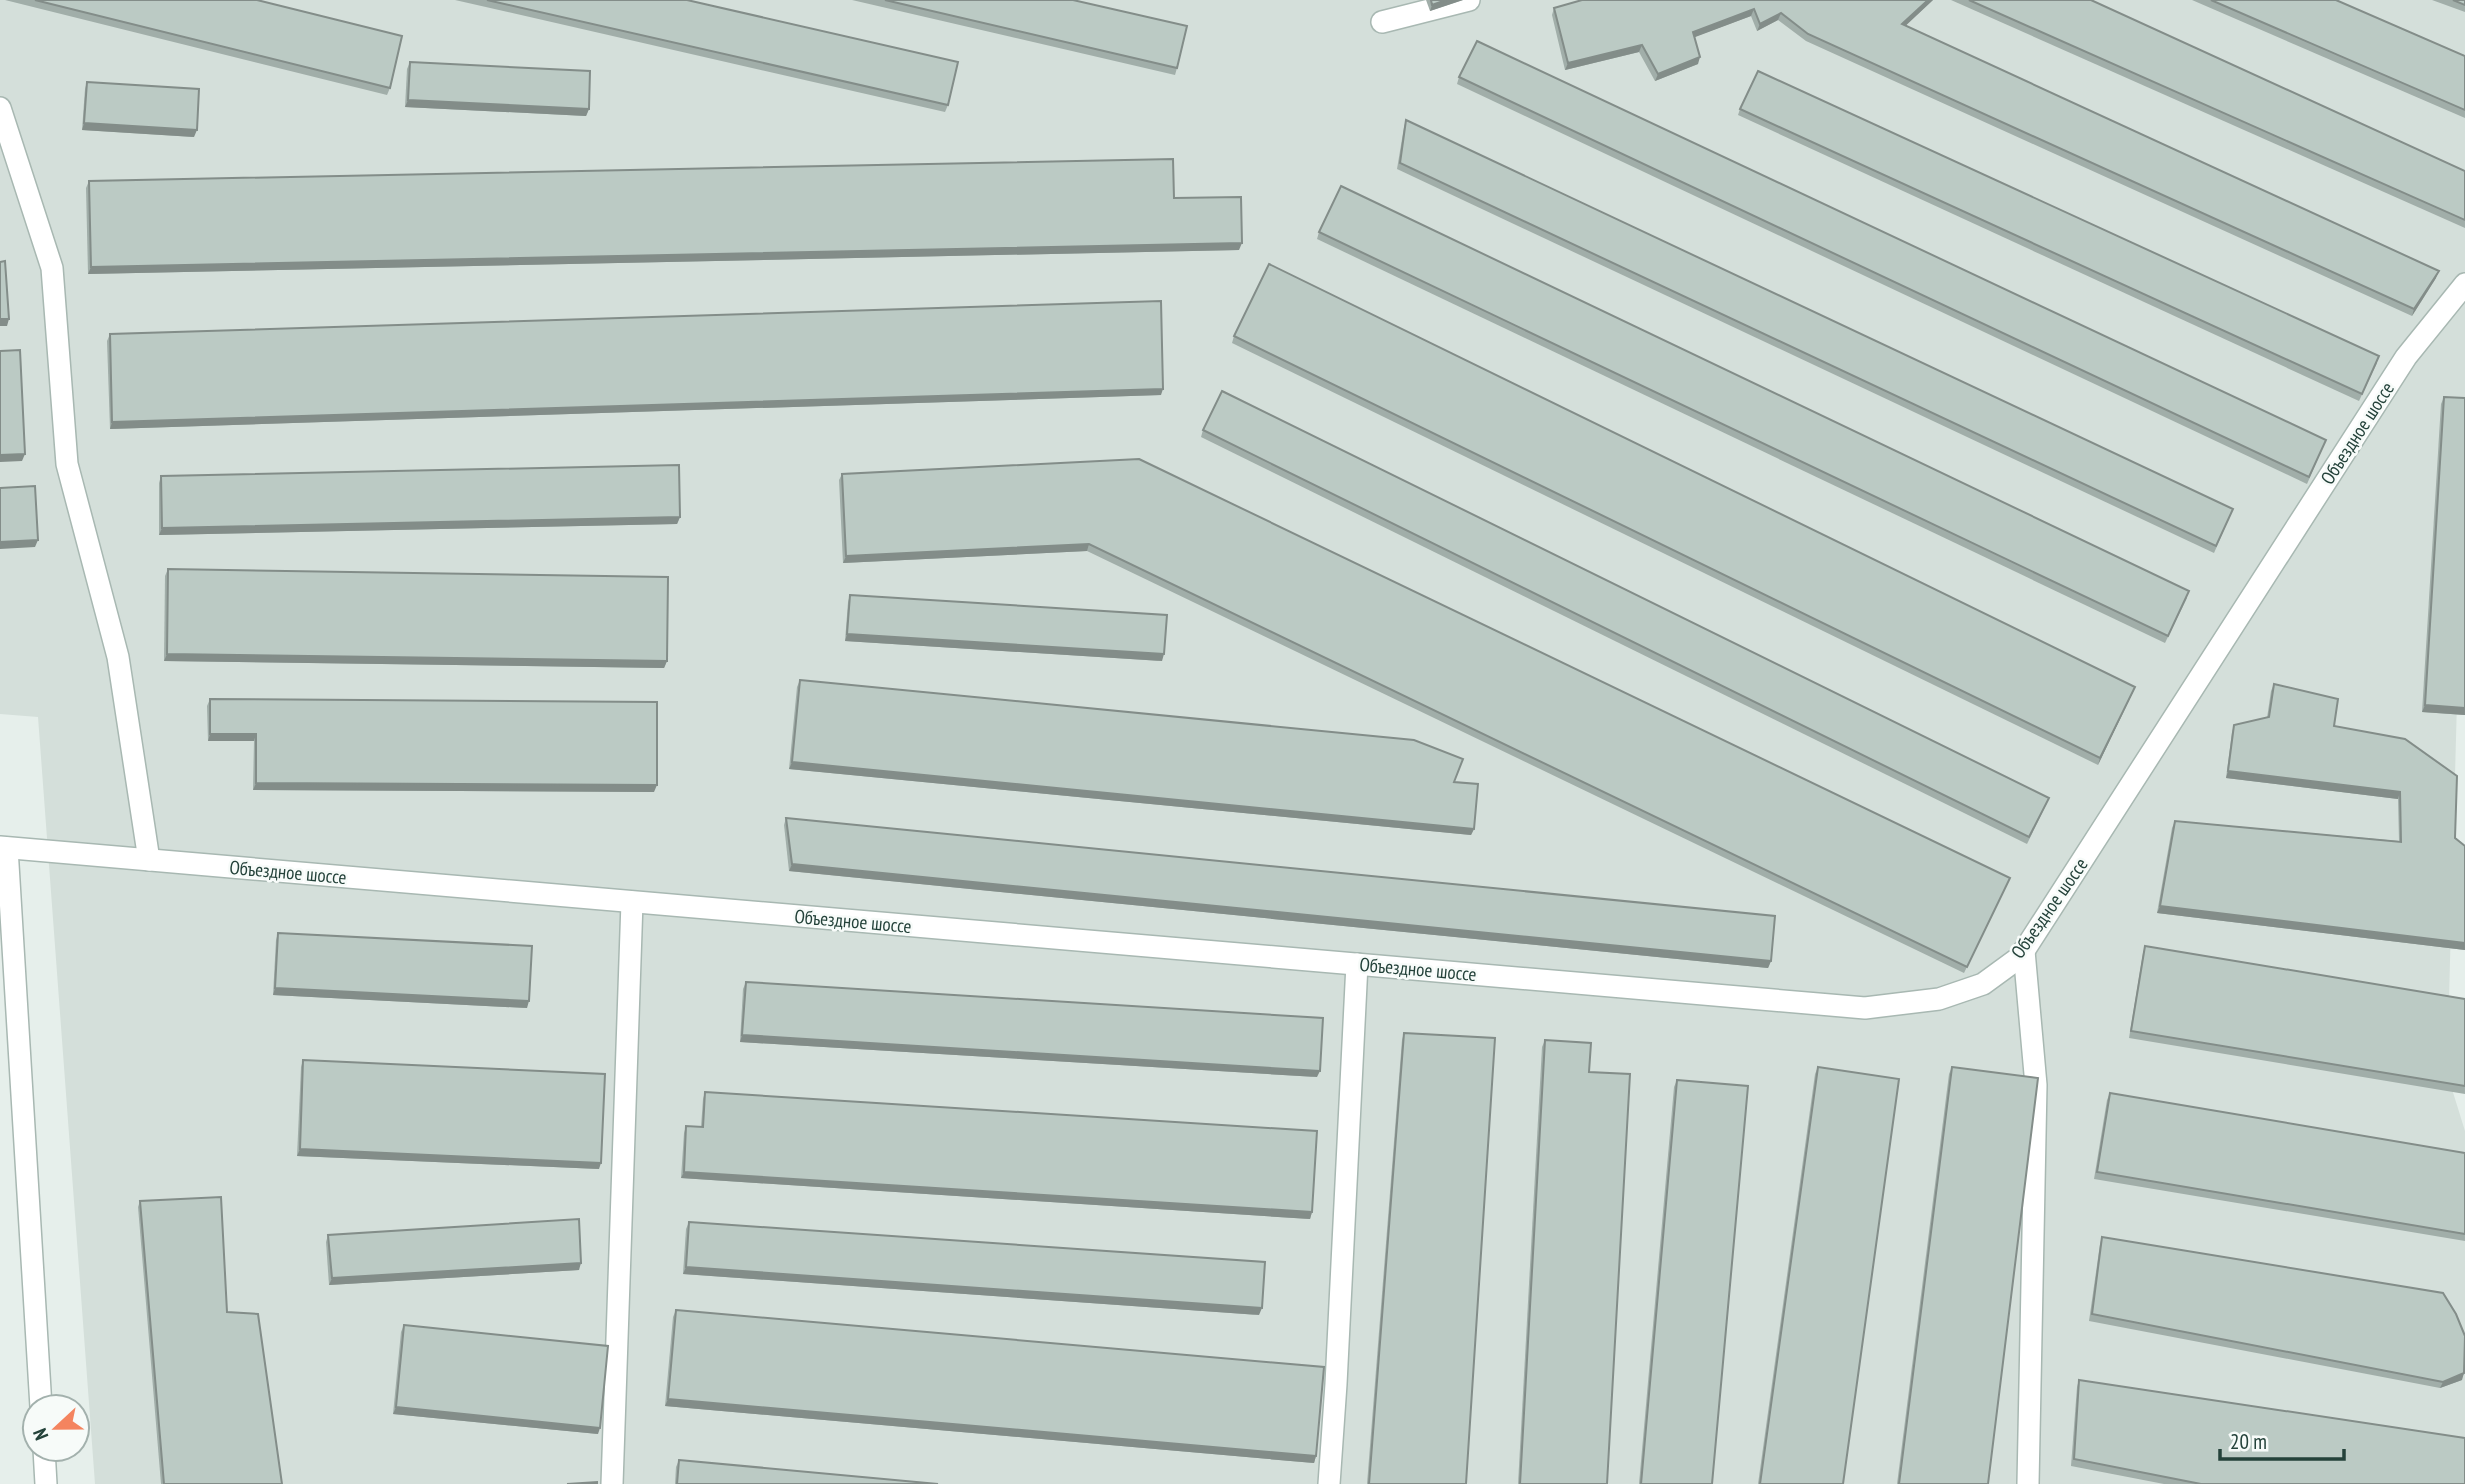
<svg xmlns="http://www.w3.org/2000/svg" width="2465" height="1484" font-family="'PT Sans Narrow',sans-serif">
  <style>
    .built { fill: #d4dfda }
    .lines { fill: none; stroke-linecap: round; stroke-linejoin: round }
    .minor-casing { stroke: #a8b8b2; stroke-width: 24 }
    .minor { stroke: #fff; stroke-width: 21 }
    .wall { fill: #a1aea9 }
    .shaded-wall { fill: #838d89 }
    .building { fill: #bbcac4; stroke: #838d89; stroke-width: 2 }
    .labels { text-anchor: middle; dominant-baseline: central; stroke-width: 5; stroke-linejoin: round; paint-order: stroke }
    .street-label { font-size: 19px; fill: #24423a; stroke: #f7fbf9 }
  </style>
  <rect width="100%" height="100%" fill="#e6efeb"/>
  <polygon class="built" points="0,0 2465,0 2465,404 2447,1073 2465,1131 2465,1484 95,1484 38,717 0,714"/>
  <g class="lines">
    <g class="minor-casing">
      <g id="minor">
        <polyline points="1382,22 1469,0"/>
        <polyline points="0,108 52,268 67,464 118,657 149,860"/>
        <polyline points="0,847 1865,1008 1939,999 1983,984 2020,957 2406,357 2465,284"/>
        <polyline points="7,848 41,1407"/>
        <polyline points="2024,951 2036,1085 2028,1484"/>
        <polyline points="44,1449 46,1484"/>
        <polyline points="612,1484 632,902"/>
        <polyline points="1329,1484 1336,1384 1357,964"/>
      </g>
    </g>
    <use href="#minor" class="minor"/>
  </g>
  <g class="wall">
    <polygon points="5,0 257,0 390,88 387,95"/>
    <polygon points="455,0 687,0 948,105 945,112"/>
    <polygon points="852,0 1073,0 1177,68 1175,75"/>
    <polygon points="1426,0 1463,0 1430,11"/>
    <polygon points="1582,0 1933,0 1905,26 2436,278 2412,316 1806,41 1778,20 1757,31 1751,16 1694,37 1698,64 1655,81 1639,52 1565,70 1552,15 1554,8"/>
    <polygon points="1951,0 2091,0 2465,171 2465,228"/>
    <polygon points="2192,0 2336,0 2465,56 2465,118"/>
    <polygon points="2432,0 2465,0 2465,12"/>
    <polygon points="410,62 589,109 586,116 405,107 407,69"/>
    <polygon points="1459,77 2323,447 2307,484 1457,84"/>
    <polygon points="87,82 194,137 82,130 85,89"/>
    <polygon points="1740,109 2377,363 2359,401 1738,115"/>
    <polygon points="1406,120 2233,509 2214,553 1397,169 1404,127"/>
    <polygon points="89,181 1174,198 1239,250 88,274 86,188"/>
    <polygon points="1319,232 2187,598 2165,643 1317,239"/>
    <polygon points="110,334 1161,395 110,429 107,341"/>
    <polygon points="1234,336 2135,687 2132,694 2098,765 1232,343"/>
    <polygon points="2444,397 2465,398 2465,715 2422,712 2441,404"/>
    <polygon points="1203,430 2049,798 2046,805 2027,844 1201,437"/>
    <polygon points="1139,459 2010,878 1964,973 1087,551 843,563 839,480 842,474"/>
    <polygon points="161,476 680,517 677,524 159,535 159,483"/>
    <polygon points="168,569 667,661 664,668 164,661 165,576"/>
    <polygon points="850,595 1162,661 845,641 848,602"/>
    <polygon points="800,680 1454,782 1474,829 1471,835 789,769 797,687"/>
    <polygon points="2274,684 2334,726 2465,846 2465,950 2157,913 2172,828 2175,821 2399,841 2398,799 2226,778 2232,732 2234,725 2267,718 2271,691"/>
    <polygon points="210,699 654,792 253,790 254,741 208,741 207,706"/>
    <polygon points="786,818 1771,961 1768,968 789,871 784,825"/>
    <polygon points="278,933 527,1008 273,995 276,940"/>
    <polygon points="2145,946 2465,999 2465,1094 2129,1038 2143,953"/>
    <polygon points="746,982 1317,1077 740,1042 743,989"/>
    <polygon points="1404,1033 1466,1484 1367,1484 1402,1040"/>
    <polygon points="1545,1040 1589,1072 1607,1484 1518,1484 1542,1047"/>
    <polygon points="303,1060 599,1169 297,1156 301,1067"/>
    <polygon points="1818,1067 1843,1484 1758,1484 1815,1074"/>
    <polygon points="1952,1067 1988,1484 1897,1484 1949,1074"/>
    <polygon points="1677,1080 1712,1484 1639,1484 1674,1087"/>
    <polygon points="705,1092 1312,1212 1310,1219 681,1178 684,1133 686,1126 701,1127 703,1099"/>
    <polygon points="2110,1093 2465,1153 2465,1241 2094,1179 2107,1100"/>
    <polygon points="140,1201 227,1312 282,1484 161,1484 138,1207"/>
    <polygon points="689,1222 1259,1315 683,1274 686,1229"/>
    <polygon points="328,1235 579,1270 329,1285 326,1242"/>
    <polygon points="2102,1237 2462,1380 2440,1388 2089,1321 2100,1244"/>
    <polygon points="676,1310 1316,1456 1314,1463 665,1406 673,1317"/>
    <polygon points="404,1325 598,1434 393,1414 401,1332"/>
    <polygon points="2079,1380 2465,1484 2164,1484 2071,1466 2077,1387"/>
    <polygon points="679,1460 938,1484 675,1484 676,1467"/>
  </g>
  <g class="shaded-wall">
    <polygon points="1446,0 1463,0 1430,11 1432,5"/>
    <polygon points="1928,0 1933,0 1900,31 1902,24"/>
    <polygon points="1754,9 1751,16 1690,39 1693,32"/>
    <polygon points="1781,13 1778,20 1757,31 1760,24"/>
    <polygon points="1642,45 1639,52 1565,70 1568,63"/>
    <polygon points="1700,57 1698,64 1655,81 1658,74"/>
    <polygon points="408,100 589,109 586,116 405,107"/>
    <polygon points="84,123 197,130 194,137 82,130"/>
    <polygon points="1242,243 1239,250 88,274 91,267"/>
    <polygon points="2439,271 2436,278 2412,316 2414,309"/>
    <polygon points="0,319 9,319 7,326 0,326"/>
    <polygon points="1163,389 1161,395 110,429 112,422"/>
    <polygon points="25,454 22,461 0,462 0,455"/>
    <polygon points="680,517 677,524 159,535 162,528"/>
    <polygon points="38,540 35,547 0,549 0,542"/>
    <polygon points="1089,544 1087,551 843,563 846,556"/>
    <polygon points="847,634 1164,654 1162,661 845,641"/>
    <polygon points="167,654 667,661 664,668 164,661"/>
    <polygon points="2135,687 2132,694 2098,765 2100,758"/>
    <polygon points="2425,705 2465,708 2465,715 2422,712"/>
    <polygon points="210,734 256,734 254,741 208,741"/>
    <polygon points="792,762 1474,829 1471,835 789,769"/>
    <polygon points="2228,771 2400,792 2398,799 2226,778"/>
    <polygon points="256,783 657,785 654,792 253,790"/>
    <polygon points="792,864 1771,961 1768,968 789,871"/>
    <polygon points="2160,906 2465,943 2465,950 2157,913"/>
    <polygon points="275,988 529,1001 527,1008 273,995"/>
    <polygon points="742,1035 1320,1071 1317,1077 740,1042"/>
    <polygon points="300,1149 601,1163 599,1169 297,1156"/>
    <polygon points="684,1172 1312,1212 1310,1219 681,1178"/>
    <polygon points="581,1263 579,1270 329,1285 332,1278"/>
    <polygon points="686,1267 1262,1308 1259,1315 683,1274"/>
    <polygon points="2464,1373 2462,1380 2440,1388 2443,1382"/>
    <polygon points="668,1399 1316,1456 1314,1463 665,1406"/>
    <polygon points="396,1407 600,1428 598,1434 393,1414"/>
  </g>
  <g class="building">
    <polygon points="35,0 257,0 402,36 390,88"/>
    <polygon points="487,0 687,0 958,62 948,105"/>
    <polygon points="885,0 1073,0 1187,26 1177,68"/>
    <polygon points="1431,0 1446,0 1432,5"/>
    <polygon points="1582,0 1928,0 1902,24 2439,271 2414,309 1808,34 1781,13 1760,24 1754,9 1693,32 1700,57 1658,74 1642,45 1568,63 1554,8"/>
    <polygon points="1969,0 2091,0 2465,171 2465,220"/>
    <polygon points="2211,0 2336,0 2465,56 2465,110"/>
    <polygon points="2453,0 2465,0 2465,5"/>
    <polygon points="1477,41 2326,440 2309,477 1459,77"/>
    <polygon points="410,62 590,71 589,109 408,100"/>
    <polygon points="1758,71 2379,356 2362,394 1740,109"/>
    <polygon points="87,82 199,89 197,130 84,123"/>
    <polygon points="1406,120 2233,509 2216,546 1400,163"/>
    <polygon points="1173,159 1174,198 1241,197 1242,243 91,267 89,181"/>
    <polygon points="1341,186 2189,591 2168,636 1319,232"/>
    <polygon points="5,261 9,319 0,319 0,262"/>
    <polygon points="1269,264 2135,687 2100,758 1234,336"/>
    <polygon points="1161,301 1163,389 112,422 110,334"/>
    <polygon points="20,350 25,454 0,455 0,351"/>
    <polygon points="1222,391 2049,798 2029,837 1203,430"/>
    <polygon points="2444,397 2465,398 2465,708 2425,705"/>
    <polygon points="1139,459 2010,878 1967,967 1089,544 846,556 842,474"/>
    <polygon points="679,465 680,517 162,528 161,476"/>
    <polygon points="35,486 38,540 0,542 0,488"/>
    <polygon points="168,569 668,577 667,661 167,654"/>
    <polygon points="850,595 1167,615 1164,654 847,634"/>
    <polygon points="800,680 1414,740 1463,759 1454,782 1478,784 1474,829 792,762"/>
    <polygon points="2274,684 2338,699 2334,726 2405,739 2457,776 2455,838 2465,846 2465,943 2160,906 2175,821 2401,842 2400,792 2228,771 2234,725 2269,717"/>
    <polygon points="210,699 657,702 657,785 256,783 256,734 210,734"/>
    <polygon points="786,818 1775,916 1771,961 792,864"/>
    <polygon points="278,933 532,946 529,1001 275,988"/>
    <polygon points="2145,946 2465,999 2465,1086 2131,1031"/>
    <polygon points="746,982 1323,1018 1320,1071 742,1035"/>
    <polygon points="1404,1033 1495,1038 1466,1484 1369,1484"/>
    <polygon points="1545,1040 1591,1043 1589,1072 1630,1074 1607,1484 1520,1484"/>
    <polygon points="303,1060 605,1074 601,1163 300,1149"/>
    <polygon points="1818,1067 1899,1079 1843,1484 1760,1484"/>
    <polygon points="1952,1067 2038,1078 1988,1484 1899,1484"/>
    <polygon points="1677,1080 1748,1086 1712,1484 1641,1484"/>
    <polygon points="705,1092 1317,1131 1312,1212 684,1172 686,1126 703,1127"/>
    <polygon points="2110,1093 2465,1153 2465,1234 2097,1172"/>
    <polygon points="221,1197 227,1312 258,1314 282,1484 164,1484 140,1201"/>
    <polygon points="579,1219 581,1263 332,1278 328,1235"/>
    <polygon points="689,1222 1265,1262 1262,1308 686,1267"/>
    <polygon points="2102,1237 2443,1293 2456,1314 2465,1336 2464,1373 2443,1382 2092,1314"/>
    <polygon points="676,1310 1324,1367 1316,1456 668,1399"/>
    <polygon points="404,1325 608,1346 600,1428 396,1407"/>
    <polygon points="2079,1380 2465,1438 2465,1484 2201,1484 2074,1459"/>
    <polygon points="679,1460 938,1484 677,1484"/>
    <polygon points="597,1482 597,1484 567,1484"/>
  </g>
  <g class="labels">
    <g class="street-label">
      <text transform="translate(2357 433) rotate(-57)">Объездное шоссе</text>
      <text transform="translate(288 872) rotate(5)">Объездное шоссе</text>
      <text transform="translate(2049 908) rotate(-55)">Объездное шоссе</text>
      <text transform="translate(853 921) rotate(5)">Объездное шоссе</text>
      <text transform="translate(1418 969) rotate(5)">Объездное шоссе</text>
    </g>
  </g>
  <g transform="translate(56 1428) rotate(248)"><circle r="33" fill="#f7fbf9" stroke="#a3b1ad" stroke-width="2"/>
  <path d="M0-5L12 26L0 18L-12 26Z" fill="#f4845f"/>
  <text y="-10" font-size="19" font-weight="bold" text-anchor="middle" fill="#24423a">N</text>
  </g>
  <path d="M2220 1449v10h124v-10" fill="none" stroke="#24423a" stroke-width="3.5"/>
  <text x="2230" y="1449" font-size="21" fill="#24423a" stroke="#f7fbf9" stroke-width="5" paint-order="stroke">20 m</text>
</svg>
